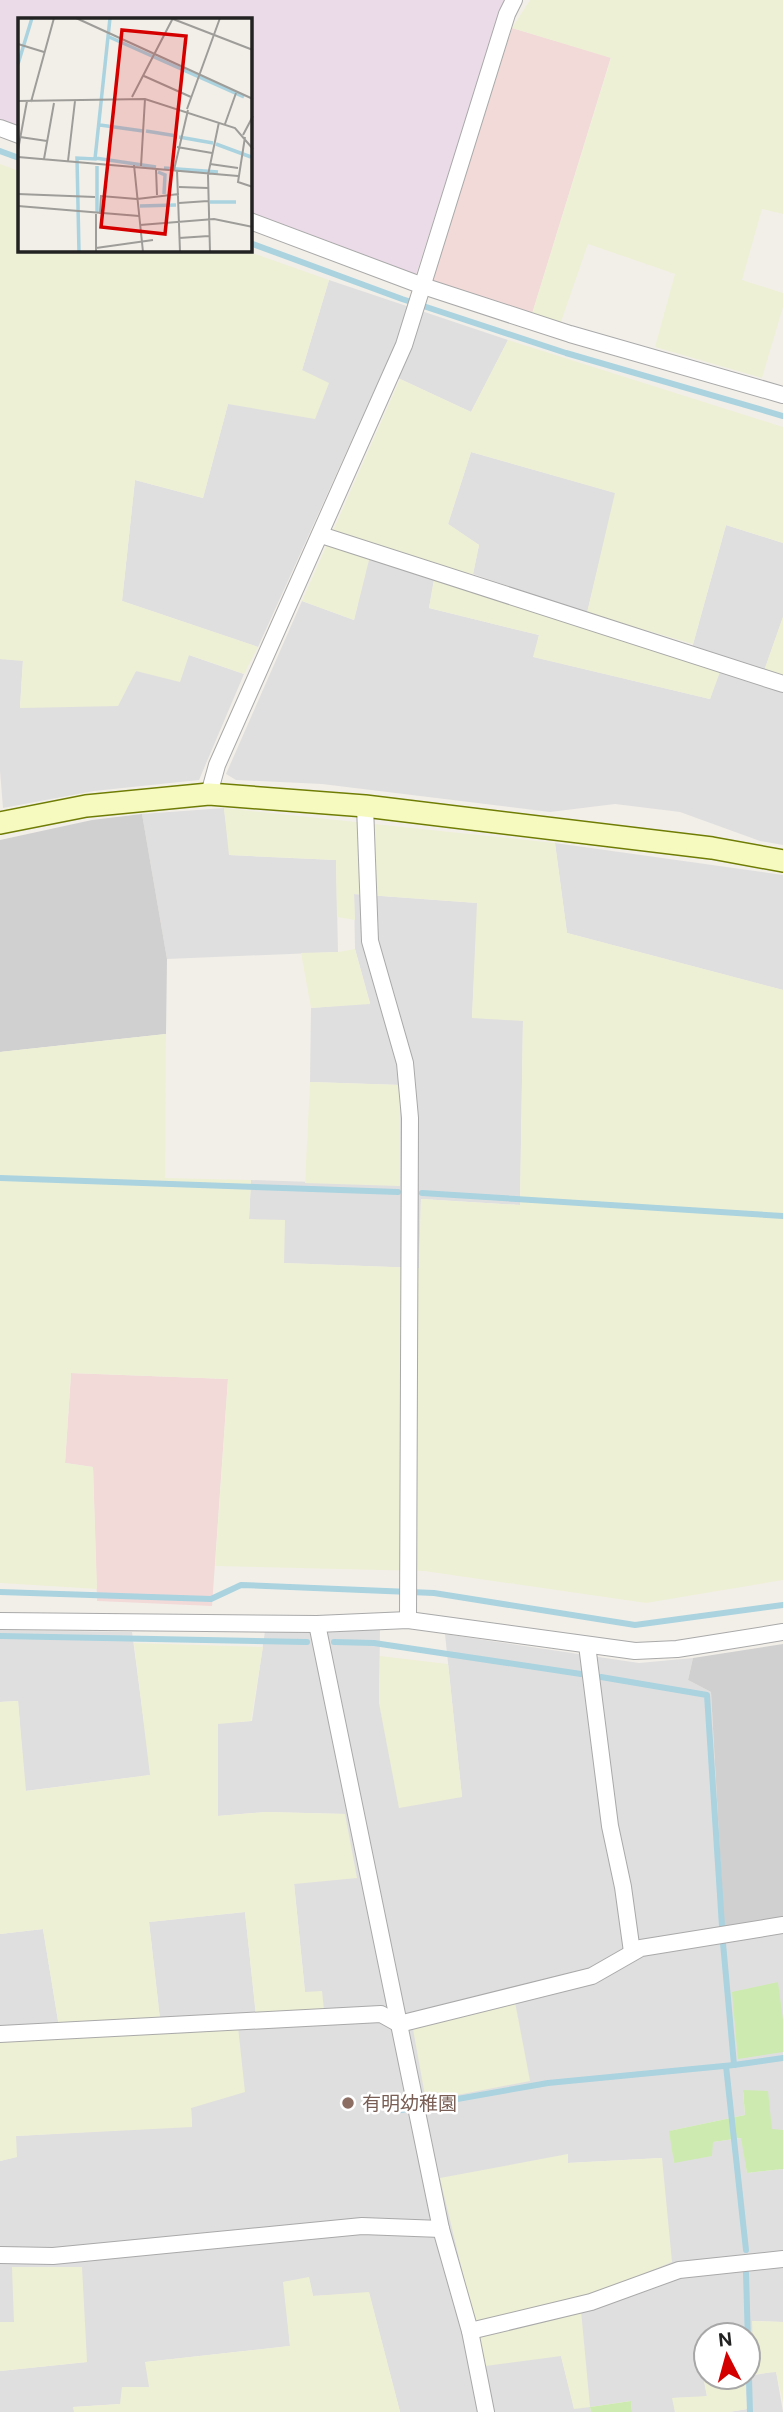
<svg xmlns="http://www.w3.org/2000/svg" width="783" height="2412" font-family="'DM Sans','Noto Sans JP',sans-serif">
  <style>
    .residential { fill: #e0dfdf; fill-rule: evenodd }
    .commercial { fill: #f2dad9 }
    .industrial { fill: #ebdbe8 }
    .religious { fill: #d0d0d0 }
    .farmland { fill: #eef0d5 }
    .grass { fill: #cdebb0 }
    .lines { fill: none; stroke-linecap: round; stroke-linejoin: round }
    .stream { stroke: #aad3df; stroke-width: 6 }
    .street-casing { stroke: #a9a9a9; stroke-width: 18 }
    .secondary-casing { stroke: #707d05; stroke-width: 24 }
    .street { stroke: #fff; stroke-width: 16 }
    .secondary { stroke: #f7fabf; stroke-width: 21 }
    .education-dot { fill: #8d6e63; stroke: #fff; stroke-width: 2.5 }
    .labels { text-anchor: middle; dominant-baseline: central; stroke-width: 5; stroke-linejoin: round; paint-order: stroke }
    .education-label { font-size: 19px; fill: #785e54; stroke: #fff; text-anchor: start }
    .inset-river { fill: none; stroke: #aad3df; stroke-width: 3.5 }
    .inset-road { fill: none; stroke: #9f9d99; stroke-width: 2 }
    .view { fill: #d40000; fill-opacity: 0.15; stroke: #d40000; stroke-width: 3.5 }
    .inset-edge { fill: none; stroke: #222; stroke-width: 3.5 }
  </style>
  <rect width="100%" height="100%" fill="#f2efe9"/>
  <g class="residential">
    <polygon points="329,280 508,340 471,412 383,371 258,647 122,601 135,480 203,498 228,404 302,370"/>
    <polygon points="471,452 616,493 587,613 473,574 479,545 448,524"/>
    <polygon points="726,525 783,543 783,617 764,671 783,677 783,845 760,841 680,812 615,804 550,812 322,784 236,780 226,774 302,601 354,620 372,544 436,568 429,608 539,635 534,657 710,699 719,672 689,659"/>
    <polygon points="189,655 244,674 199,780 94,791 3,808 0,771 0,659 23,660 20,707"/>
    <polygon points="224,808 230,855 336,860 338,952 167,959 142,814"/>
    <polygon points="555,843 783,875 783,990 567,933"/>
    <polygon points="354,894 478,903 472,1017 523,1020 520,1205 421,1199 419,1268 283,1263 249,1219 251,1180 400,1185 400,1085 310,1082 311,1008 370,1003 355,949"/>
    <polygon points="0,1630 132,1632 151,1775 25,1791 18,1701 0,1702"/>
    <path d="M 380,1630 L 379,1703 L 462,1797 L 445,1634 L 639,1663 L 693,1658 L 688,1680 L 711,1692 L 724,1925 L 783,1917 L 783,2130 L 772,2130 L 743,2091 L 745,2115 L 670,2131 L 674,2163 L 712,2142 L 742,2138 L 747,2173 L 783,2169 L 783,2322 L 753,2321 L 753,2346 L 748,2347 L 748,2335 L 706,2335 L 706,2352 L 699,2354 L 707,2397 L 673,2398 L 675,2412 L 632,2412 L 631,2401 L 590,2407 L 591,2412 L 400,2412 L 369,2293 L 313,2296 L 309,2278 L 284,2282 L 290,2346 L 146,2362 L 150,2387 L 120,2404 L 74,2407 L 74,2412 L 0,2412 L 0,2371 L 87,2362 L 14,2322 L 0,2322 L 0,2161 L 16,2157 L 16,2136 L 192,2126 L 191,2108 L 161,2028 L 149,1922 L 245,1912 L 257,2025 L 305,1992 L 294,1883 L 345,1814 L 266,1812 L 218,1816 L 218,1723 L 252,1721 L 265,1631 ZM 567,2154 L 568,2163 L 661,2158 L 580,2300 L 574,2408 L 561,2356 Z"/>
    <polygon points="43,1929 59,2027 0,2031 0,1934"/>
    <polygon points="776,2371 783,2412 729,2412 747,2409 745,2377"/>
  </g>
  <g class="commercial">
    <polygon points="512,28 611,57 532,314 432,283"/>
    <polygon points="71,1373 228,1379 212,1606 97,1601 93,1467 65,1463"/>
  </g>
  <polygon class="industrial" points="0,0 508,0 499,15 416,275 250,212 250,19 19,19 19,126 0,119"/>
  <g class="religious">
    <polygon points="142,814 167,959 166,1034 0,1052 0,840 92,820"/>
    <polygon points="783,1644 783,1917 724,1926 711,1692 688,1680 693,1658"/>
  </g>
  <g class="farmland">
    <polygon points="530,0 783,0 783,214 762,209 742,280 783,293 783,307 762,378 655,347 675,274 588,244 561,322 532,314 611,58 512,28"/>
    <polygon points="0,164 19,171 19,250 244,250 329,280 302,370 329,383 315,419 228,404 203,498 135,480 122,601 258,647 244,674 189,655 180,682 136,671 118,706 20,708 23,661 0,659"/>
    <polygon points="508,340 783,427 783,543 726,525 693,644 587,613 615,493 471,452 448,524 479,545 473,574 436,568 373,544 354,620 302,601 400,379 471,412"/>
    <polygon points="434,580 689,659 720,672 710,699 533,657 539,635 429,608"/>
    <polygon points="783,617 783,677 764,671"/>
    <polygon points="224,808 555,843 567,933 783,990 783,1580 646,1603 424,1571 215,1566 228,1379 71,1373 65,1463 93,1467 97,1589 0,1583 0,1052 166,1034 165,1178 251,1180 249,1219 285,1220 284,1263 419,1268 421,1199 520,1205 523,1021 472,1018 477,903 354,894 355,920 337,917 336,860 229,855"/>
    <polygon points="355,949 370,1004 311,1008 301,953 338,952"/>
    <polygon points="310,1082 400,1085 400,1186 305,1183"/>
    <polygon points="134,1643 263,1647 251,1721 218,1724 218,1816 266,1812 345,1814 357,1878 294,1884 305,1992 322,1991 325,2020 257,2025 245,1912 149,1922 161,2028 238,2027 245,2092 191,2108 192,2127 16,2136 17,2157 0,2161 0,2031 59,2026 43,1929 0,1934 0,1702 18,1701 26,1791 150,1775"/>
    <polygon points="380,1656 448,1664 462,1797 399,1808 379,1703"/>
    <polygon points="515,2002 530,2081 426,2101 413,2029"/>
    <polygon points="568,2154 568,2163 662,2158 672,2262 580,2300 590,2407 574,2409 561,2356 485,2366 440,2178"/>
    <polygon points="12,2267 82,2267 87,2362 0,2371 0,2322 14,2322"/>
    <polygon points="309,2277 313,2296 369,2292 400,2412 74,2412 73,2407 120,2404 122,2387 149,2387 145,2362 290,2346 283,2282"/>
    <polygon points="752,2321 783,2322 783,2403 776,2372 748,2375 748,2347 753,2346"/>
    <polygon points="706,2352 706,2377 745,2377 747,2409 729,2412 675,2412 672,2398 707,2396 699,2353"/>
  </g>
  <g class="grass">
    <polygon points="778,1982 783,2020 783,2052 738,2059 732,1992"/>
    <polygon points="743,2090 768,2091 772,2129 783,2130 783,2169 747,2173 741,2138 713,2142 712,2156 674,2163 669,2131 745,2115"/>
    <polygon points="631,2401 632,2412 591,2412 590,2407"/>
  </g>
  <g class="lines">
    <g class="stream">
      <polyline points="0,151 19,158"/>
      <polyline points="250,243 402,299 566,353 783,416"/>
      <polyline points="0,1178 398,1192"/>
      <polyline points="422,1193 783,1216"/>
      <polyline points="0,1592 211,1599 241,1585 434,1593 635,1625 783,1605"/>
      <polyline points="0,1636 307,1642"/>
      <polyline points="334,1642 374,1643 581,1674"/>
      <polyline points="601,1677 707,1695 722,1926"/>
      <polyline points="723,1943 734,2065"/>
      <polyline points="726,2066 746,2250"/>
      <polyline points="429,2104 548,2083 734,2065 783,2058"/>
      <polyline points="395,2111 407,2109"/>
      <polyline points="746,2273 750,2412"/>
    </g>
    <g class="street-casing">
      <g id="street">
        <polyline points="0,128 19,135"/>
        <polyline points="250,221 423,286 570,334 783,395"/>
        <polyline points="321,535 783,684"/>
        <polyline points="209,794 217,765 404,345 507,14 514,0"/>
        <polyline points="365,806 370,941 405,1063 410,1118 408,1620"/>
        <polyline points="0,1621 317,1624 408,1620 635,1651 677,1649 783,1632"/>
        <polyline points="317,1624 441,2229 470,2331 486,2412"/>
        <polyline points="587,1645 610,1826 623,1887 632,1952"/>
        <polyline points="0,2034 381,2014 399,2024 592,1976 641,1948 783,1925"/>
        <polyline points="0,2255 53,2256 362,2226 441,2229"/>
        <polyline points="470,2331 591,2302 679,2270 783,2259"/>
      </g>
    </g>
    <g class="secondary-casing">
      <polyline id="secondary" points="0,823 86,806 209,794 365,806 712,848 783,861"/>
    </g>
    <use href="#street" class="street"/>
    <use href="#secondary" class="secondary"/>
  </g>
  <circle class="education-dot" cx="348" cy="2103" r="7"/>
  <g class="labels">
    <g class="education-label">
      <text x="362" y="2103">有明幼稚園</text>
    </g>
  </g>
  <g transform="translate(18 18)">
    <rect width="234" height="234" fill="#f2efe9"/>
    <path class="inset-river" d="M 89,18 L 226,79M 0,46 L 14,0M 82,107 L 125,113M 128,113 L 159,118M 161,119 L 195,125M 198,126 L 233,139M 77,140 L 138,149M 79,148 L 79,195M 146,150 L 200,154M 140,154 L 147,157 L 146,176M 192,184 L 218,184M 122,188 L 158,187M 61,234 L 59,140 L 77,141 L 92,0"/>
    <path class="inset-road" d="M 58,0 L 235,81M 155,1 L 235,32M 0,26 L 26,34M 126,58 L 173,79M 114,79 L 155,0M 0,83 L 127,81 L 217,110 L 235,131M 13,84 L 36,0M 169,91 L 202,0M 207,106 L 218,75M 225,117 L 235,98M 2,119 L 29,123M 227,119 L 220,164 L 235,169M 159,129 L 194,135M 0,132 L 9,83M 0,139 L 220,158M 26,141 L 36,85M 50,143 L 57,83M 192,146 L 220,150M 116,147 L 125,234M 123,148 L 127,81M 138,151 L 139,177M 156,152 L 170,92M 159,152 L 162,234M 161,169 L 190,170M 0,176 L 77,179M 161,185 L 190,183M 0,188 L 121,198M 82,196 L 83,178 L 119,181 L 161,176M 122,207 L 196,201 L 235,209M 161,220 L 191,218M 78,230 L 135,222M 78,234 L 78,196M 192,234 L 190,157 L 201,104"/>
    <path class="view" d="M 104,12 L 168,18 L 147,216 L 83,209 Z"/>
    <rect width="234" height="234" class="inset-edge"/>
  </g>
  <g transform="translate(727 2356) rotate(354)"><circle r="33" fill="#ffffff" stroke="#a7a7a7" stroke-width="2"/>
  <path d="M0-5L12 26L0 18L-12 26Z" fill="#d40000"/>
  <text y="-10" font-size="19" font-weight="bold" text-anchor="middle" fill="#222222">N</text>
  </g>
</svg>
